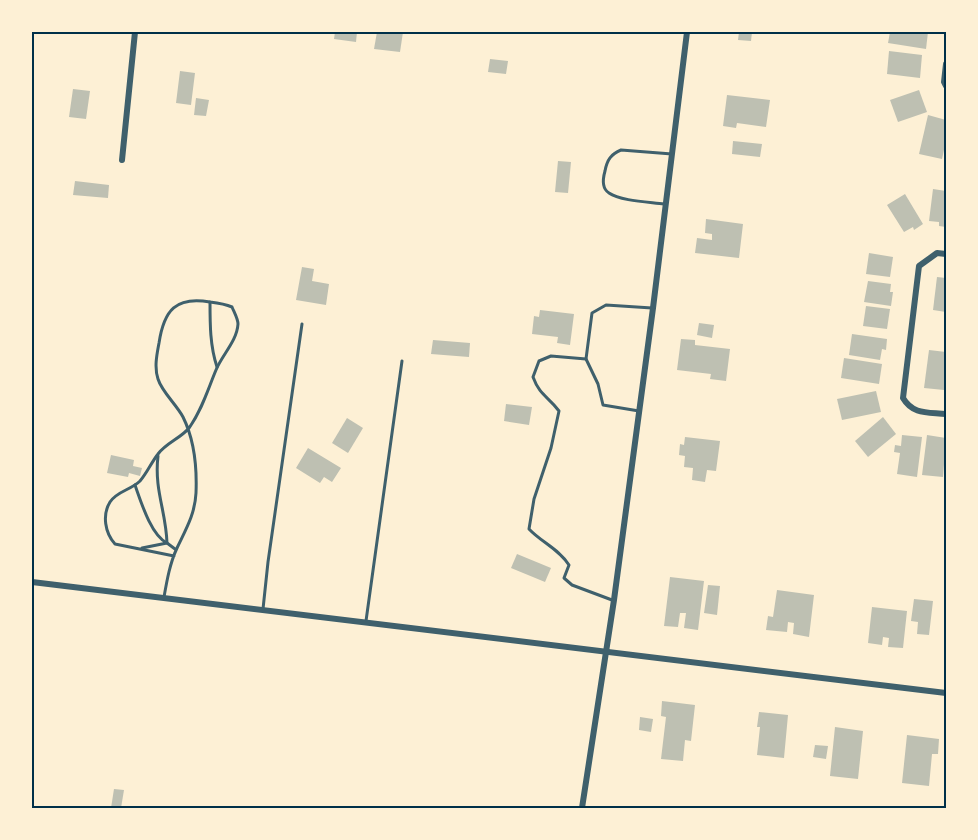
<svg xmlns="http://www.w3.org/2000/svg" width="978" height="840" font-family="'Work Sans',sans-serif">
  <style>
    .building { fill: #bec0b2 }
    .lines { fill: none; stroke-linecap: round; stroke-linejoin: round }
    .service { stroke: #3f606c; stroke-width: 3 }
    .minor { stroke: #3f606c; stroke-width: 6 }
    .neatline { fill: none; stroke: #003049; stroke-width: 2 }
  </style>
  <rect width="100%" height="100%" fill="#fdf0d5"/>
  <g class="building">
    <polygon points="335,32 357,32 356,42 334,39"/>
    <polygon points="377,32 403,32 400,52 374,49"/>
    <polygon points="739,32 752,32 751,41 738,40"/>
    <polygon points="890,32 928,32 926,49 888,43"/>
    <polygon points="889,51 922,55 920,78 887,74"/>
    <polygon points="490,59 508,61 506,74 488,72"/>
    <polygon points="180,71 195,73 191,105 176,103"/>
    <polygon points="73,89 90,91 86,119 69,117"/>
    <polygon points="919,90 927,112 898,122 890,100"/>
    <polygon points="727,95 770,100 766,127 737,123 736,128 723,126"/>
    <polygon points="196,98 209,100 206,116 194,115"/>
    <polygon points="928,115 946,120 946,141 942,159 919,154"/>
    <polygon points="733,141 762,144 760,157 732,154"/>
    <polygon points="558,161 571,162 568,193 555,192"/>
    <polygon points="75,181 109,185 108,198 73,195"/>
    <polygon points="933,189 946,191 946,227 939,226 939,222 929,221"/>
    <polygon points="905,194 923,224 914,230 913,227 904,232 887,205"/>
    <polygon points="706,219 743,224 739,258 695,253 697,238 712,240 712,234 705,233"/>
    <polygon points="869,253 893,257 890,277 866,274"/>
    <polygon points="302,267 314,269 312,281 329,284 326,305 296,300"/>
    <polygon points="937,277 946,278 946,312 933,310"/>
    <polygon points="868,281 891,284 890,292 893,292 891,306 864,302"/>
    <polygon points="866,306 890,309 887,329 863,326"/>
    <polygon points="540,310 574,314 570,345 557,343 558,337 532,334 534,316 539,317"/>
    <polygon points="699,323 714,325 712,338 697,335"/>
    <polygon points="852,334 887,339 886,350 882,349 880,360 849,355"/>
    <polygon points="681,339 695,340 695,345 730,349 726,381 710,379 711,374 677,370"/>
    <polygon points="433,340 470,343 469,357 431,354"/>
    <polygon points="929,350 946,352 944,390 924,388"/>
    <polygon points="844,358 882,364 879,384 841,378"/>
    <polygon points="876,391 881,412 842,420 837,399"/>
    <polygon points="506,404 532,407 529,425 504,421"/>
    <polygon points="883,417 896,434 868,457 855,441"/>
    <polygon points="347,418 363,428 348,453 332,443"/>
    <polygon points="902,435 922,437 917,477 897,474 900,453 894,452 895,445 901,446"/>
    <polygon points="927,435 946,438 943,477 922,475"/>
    <polygon points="685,437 720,441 716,471 707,470 705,482 692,480 693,468 684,467 685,456 679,455 680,444 684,445"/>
    <polygon points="308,448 341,468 332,482 324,477 320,483 296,468"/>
    <polygon points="111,455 134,460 133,466 142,468 140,476 129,473 128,477 107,473"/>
    <polygon points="517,554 551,568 545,582 511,568"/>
    <polygon points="670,577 704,581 698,630 684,628 686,613 680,613 678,627 664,626"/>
    <polygon points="708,585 720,586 717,615 704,613"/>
    <polygon points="777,590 814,595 809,637 793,634 794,623 788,622 787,632 766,630 768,616 773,617"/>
    <polygon points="914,599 933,601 929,635 917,634 918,622 911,621"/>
    <polygon points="872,607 907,611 903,648 888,647 889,638 883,637 882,645 868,643"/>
    <polygon points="662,701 695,705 691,741 685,740 683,761 661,759 666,717 661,716"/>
    <polygon points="759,712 788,715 784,758 757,755 760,727 757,727"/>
    <polygon points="640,717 653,719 651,732 639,730"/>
    <polygon points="835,727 863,731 858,779 830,776"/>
    <polygon points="907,735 939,739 938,754 932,754 929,786 902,783"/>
    <polygon points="815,745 828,746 826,759 813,757"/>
    <polygon points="114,789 124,790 121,808 111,808"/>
  </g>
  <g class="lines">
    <g class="service">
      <path d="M 664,204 C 650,202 620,201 609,193 C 601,188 603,178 605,171 C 607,160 611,154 621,150 L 672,154"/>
      <path d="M 210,302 C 210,324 210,346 217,367"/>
      <path d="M 586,359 L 551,356 L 539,361 L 533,377 C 540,396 548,396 559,411 L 551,448 L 534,499 L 529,529 C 541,542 559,549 569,565 L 564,578 L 572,585 L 612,600"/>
      <polyline points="639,411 603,405 598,384 586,359 592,313 606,305 652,308"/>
      <path d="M 158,456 C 154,490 166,511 167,543 L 175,549"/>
      <path d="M 135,485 C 141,502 151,535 167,543 L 142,548"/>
      <path d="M 164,597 C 167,580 170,563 177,548 C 186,529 195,514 196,493 C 197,468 194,439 183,417 C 176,404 162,392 158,379 C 154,367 157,354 159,343 C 164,310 176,296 210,302 C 218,303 225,304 232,307 C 234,312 238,319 238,324 C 237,341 222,355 216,370 C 208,389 202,410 189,428 C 181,438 166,443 158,454 C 151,463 147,473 140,481 C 131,490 117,491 110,502 C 102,515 105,533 115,544 L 174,556"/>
      <polyline points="263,609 268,562 302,324"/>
      <polyline points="366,621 402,361"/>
    </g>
    <g class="minor">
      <polyline points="946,64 944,82 946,86"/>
      <polyline points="122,160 135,32"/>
      <path d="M 946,254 L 937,253 L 919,266 L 903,398 C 913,415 928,412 946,414"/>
      <polyline points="32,582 946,693"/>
      <polyline points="582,808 614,600 653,308 687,32"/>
    </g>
  </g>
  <rect width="978" height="840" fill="none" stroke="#fdf0d5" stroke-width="66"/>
  <rect x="33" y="33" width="912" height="774" class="neatline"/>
</svg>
